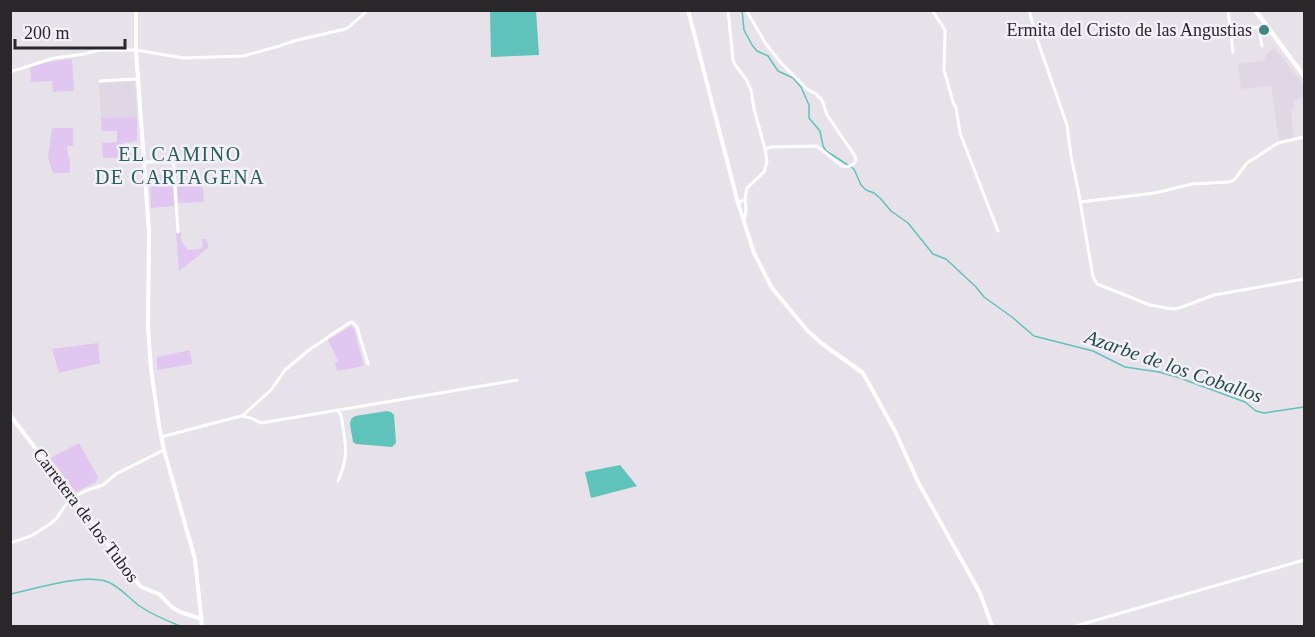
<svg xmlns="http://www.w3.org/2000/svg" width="1315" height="637" font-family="Georgia,serif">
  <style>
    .built { fill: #e0d7e5 }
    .green { fill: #e0c6f0 }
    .water { fill: #5fc2bb }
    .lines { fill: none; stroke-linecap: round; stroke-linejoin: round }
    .stream { stroke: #5fc2bb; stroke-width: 1.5 }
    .minor { stroke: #fff; stroke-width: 3 }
    .tertiary { stroke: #fff; stroke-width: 4 }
    .secondary { stroke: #fff; stroke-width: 4 }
    .primary { stroke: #fff; stroke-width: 4.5 }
    .poi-dot { fill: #408783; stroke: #f4f0f7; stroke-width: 2 }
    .labels { text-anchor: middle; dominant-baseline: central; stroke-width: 5; stroke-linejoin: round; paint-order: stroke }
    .poi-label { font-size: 18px; fill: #29272a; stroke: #f4f0f7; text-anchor: end }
    .street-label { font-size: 18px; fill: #29272a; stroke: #f4f0f7 }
    .neighbourhood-label { font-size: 20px; letter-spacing: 1.5px; fill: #265f5c; stroke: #f4f0f7 }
    .water-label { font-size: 20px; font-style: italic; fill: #214d4a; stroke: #f4f0f7 }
  </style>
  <rect width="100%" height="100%" fill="#e7e2e9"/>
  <g class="built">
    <polygon points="1275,48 1304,85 1304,98 1294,101 1294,110 1291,111 1294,140 1279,140 1271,86 1241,89 1238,64 1265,60 1265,55"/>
    <polygon points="135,81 137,117 101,118 99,83"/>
  </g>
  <g class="green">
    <polygon points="72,59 74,91 53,92 52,81 31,82 30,67 47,62"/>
    <polygon points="137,117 137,141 123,143 123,153 135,154 134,157 103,158 102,143 117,142 117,131 102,131 101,118"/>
    <polygon points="52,128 73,128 73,146 67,146 68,157 70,158 70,173 53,173 48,158"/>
    <polygon points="172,174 174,206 151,208 150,175"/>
    <polygon points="202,181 204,202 178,203 177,184"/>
    <polygon points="181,232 181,241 188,250 200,249 203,246 202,239 207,239 208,248 179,271 176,233"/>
    <polygon points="351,326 354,329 364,366 337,371 335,363 338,361 328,340"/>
    <polygon points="98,343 100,363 59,373 52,349"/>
    <polygon points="190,350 192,364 157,370 157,357"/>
    <polygon points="79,443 98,477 96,482 76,492 51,459 52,457"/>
  </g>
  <g class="water">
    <polygon points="490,11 536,11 539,55 491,57"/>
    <polygon points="387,411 391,412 394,415 396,443 392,447 356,444 353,442 350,424 351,419 355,416"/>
    <polygon points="620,465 637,486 591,498 585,472"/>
  </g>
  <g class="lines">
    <g class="stream">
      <polyline points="742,10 744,30 752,45 757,51 768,56 778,71 793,78 801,87 809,105 809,118 820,131 823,146 826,151 848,165"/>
      <polyline points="851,167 854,169 861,185 866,190 874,193 880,198 891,211 908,223 933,254 946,259 976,287 984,297 1012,317 1034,336 1093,351 1125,367 1159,372 1180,378 1245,402 1256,411 1264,413 1304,407"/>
      <path d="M 10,594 C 35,589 85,573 108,582 C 120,587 128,597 138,605 C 151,614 165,620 180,626"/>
    </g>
    <g class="minor">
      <path d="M 728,10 L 733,60 L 735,65 L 746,79 L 751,90 L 754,109 L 765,149 L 771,147 L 817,146 L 842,166 C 848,168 852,166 856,161 L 855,156 L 827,115 L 822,100 L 816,94 L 807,89 L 781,63 L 766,44 L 746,10"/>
      <polyline points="932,10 945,30 944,70 953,102 956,108 960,133 998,231"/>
      <polyline points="1029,10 1038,42 1067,125 1071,156 1078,189 1093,277 1097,284 1150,305 1166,308 1175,309 1182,307 1214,295 1304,279"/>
      <polyline points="1228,10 1233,52"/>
      <polyline points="1259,27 1262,46"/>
      <polyline points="1231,31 1259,27 1266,24"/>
      <polyline points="10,72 54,58 84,54 99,50 136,50 183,58 243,56 276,47 294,41 345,29 349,27 368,10"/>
      <polyline points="100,81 137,79"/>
      <polyline points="173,155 178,232"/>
      <polyline points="144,162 173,162"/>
      <polyline points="1080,202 1155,193 1192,184 1229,182 1234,180 1247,163 1261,154 1278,143 1304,137"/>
      <polyline points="738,203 745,199 747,188 764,172 767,161 765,149"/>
      <polyline points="744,221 746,210 745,199"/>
      <path d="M 337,410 L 341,415 C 345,441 350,455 338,481"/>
      <polyline points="242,416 271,390 285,370 309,350 349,323 352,322 357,327 368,364"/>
      <polyline points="161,437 241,416 251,418 261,423 517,380"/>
      <polyline points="10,543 31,536 50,524 56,519 69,500 85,491 103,485 116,474 164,450"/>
      <polyline points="1076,626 1304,560"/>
    </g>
    <polyline class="tertiary" points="10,415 141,587 159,594 172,607 180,612 202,619"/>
    <g class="secondary">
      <polyline points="136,10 136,50 149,232 148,327 151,369 159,425 164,450 195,559 202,626"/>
      <polyline points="688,10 738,203 754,253 772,288 807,330 821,343 863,373 896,433 918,482 980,593 992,626"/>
    </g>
    <polyline class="primary" points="1255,10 1304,76"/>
  </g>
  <circle class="poi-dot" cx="1264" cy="30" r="6"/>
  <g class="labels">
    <g class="poi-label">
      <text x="1252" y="30">Ermita del Cristo de las Angustias</text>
    </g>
    <g class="street-label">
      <text transform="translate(86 515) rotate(53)">Carretera de los Tubos</text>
    </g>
    <g class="neighbourhood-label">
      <text x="180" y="154">EL CAMINO<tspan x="180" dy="23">DE CARTAGENA</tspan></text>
    </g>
    <g class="water-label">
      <text transform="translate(1174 366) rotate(19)">Azarbe de los Coballos</text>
    </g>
  </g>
  <rect width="1315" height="637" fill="none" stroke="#29272a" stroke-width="24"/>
  <path d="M15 39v9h110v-9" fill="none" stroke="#29272a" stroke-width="3"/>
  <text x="24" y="39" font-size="18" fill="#29272a" stroke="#f4f0f7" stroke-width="4.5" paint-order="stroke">200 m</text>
</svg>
